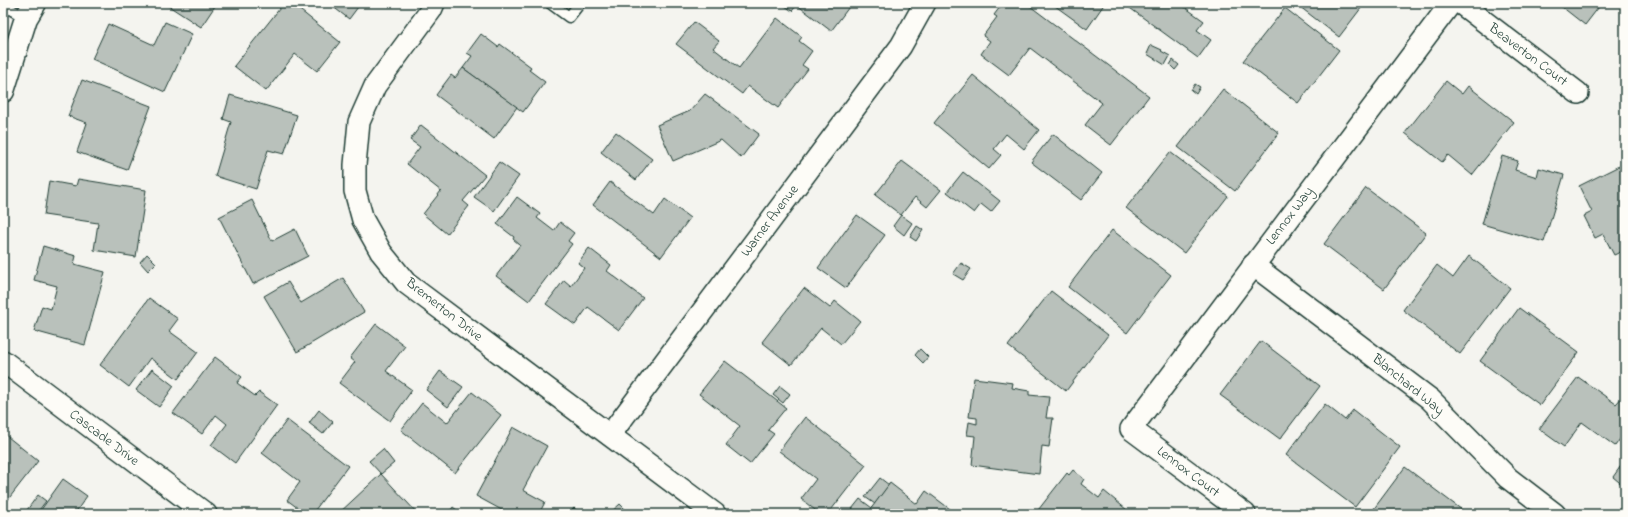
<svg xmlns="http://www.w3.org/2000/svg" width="1628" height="517" font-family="'Indie Flower',sans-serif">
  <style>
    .building { fill: #b9c1bb; stroke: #1f3d34 }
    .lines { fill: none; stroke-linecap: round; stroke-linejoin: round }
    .service-casing { stroke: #1f3d34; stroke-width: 13 }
    .minor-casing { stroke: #1f3d34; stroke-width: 24 }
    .secondary-casing { stroke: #1f3d34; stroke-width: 25 }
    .service { stroke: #fdfcf7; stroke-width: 10 }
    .minor { stroke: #fdfcf7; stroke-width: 21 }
    .secondary { stroke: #fdfcf7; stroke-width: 22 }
    .labels { text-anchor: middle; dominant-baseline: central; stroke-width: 4; stroke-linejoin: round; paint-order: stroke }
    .street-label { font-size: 14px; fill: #1f3d34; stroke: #fdfcf7 }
  </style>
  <rect width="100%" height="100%" fill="#f4f4ef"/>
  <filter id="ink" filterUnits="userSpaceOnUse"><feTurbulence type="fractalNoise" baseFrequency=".025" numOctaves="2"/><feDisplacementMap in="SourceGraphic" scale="8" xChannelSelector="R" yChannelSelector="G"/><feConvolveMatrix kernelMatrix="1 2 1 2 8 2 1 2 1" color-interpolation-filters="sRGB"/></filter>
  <g filter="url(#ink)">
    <g class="building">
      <polygon points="164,3 217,3 201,27"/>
      <polygon points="284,3 291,3 340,42 317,71 295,54 266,91 234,66"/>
      <polygon points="328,3 361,3 349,19"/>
      <polygon points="781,3 852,3 831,31 797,5 792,11"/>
      <polygon points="1003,3 1026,3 1149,96 1111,145 1085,125 1102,103 1030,48 1009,75 981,54 990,41 983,36 997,17 994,15"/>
      <polygon points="1051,3 1105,3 1087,29"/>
      <polygon points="1123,3 1179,3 1204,21 1197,30 1211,40 1198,58"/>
      <polygon points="1295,3 1365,3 1339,37"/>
      <polygon points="1557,3 1602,3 1585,25"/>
      <polygon points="1285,8 1339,50 1298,103 1243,61"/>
      <polygon points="777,18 802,37 799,41 812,51 802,65 808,69 778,108 748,86 742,94 676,44 694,22 719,41 713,48 739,68"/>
      <polygon points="165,22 192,34 165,92 92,59 108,24 154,45"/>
      <polygon points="481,34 498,47 500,44 531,67 529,70 545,82 523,112 463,68 472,56 467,53"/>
      <polygon points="1151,45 1162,50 1161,51 1170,56 1165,65 1147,54"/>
      <polygon points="1173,60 1179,65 1175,70 1170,65"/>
      <polygon points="463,68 517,107 494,139 436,95 451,75 455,78"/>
      <polygon points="973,75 1039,130 1024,149 1006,134 994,149 1001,155 989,169 934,123"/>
      <polygon points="82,80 151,106 127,170 77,152 87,123 68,116"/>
      <polygon points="1446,81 1462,94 1468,86 1514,122 1472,175 1448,155 1442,162 1405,133"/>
      <polygon points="1195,84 1200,87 1196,94 1191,90"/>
      <polygon points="1223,89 1279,133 1235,191 1178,147"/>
      <polygon points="705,94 759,134 741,158 721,140 673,161 657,125 690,111"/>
      <polygon points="230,95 297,115 284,154 268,150 256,189 215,176 231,122 223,119"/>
      <polygon points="421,125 485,175 463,201 469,206 447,234 423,214 441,191 407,164 420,147 410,140"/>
      <polygon points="616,132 652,159 636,180 601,152"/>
      <polygon points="1053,134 1102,173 1081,200 1031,162"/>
      <polygon points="1170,152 1228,196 1184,253 1126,208"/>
      <polygon points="1502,156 1518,161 1515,170 1537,177 1539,168 1564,175 1544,242 1482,224"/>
      <polygon points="902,161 941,190 927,207 915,197 901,215 875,195"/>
      <polygon points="499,162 519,176 494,211 474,197"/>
      <polygon points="1625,163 1625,250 1614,255 1603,234 1595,238 1584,216 1592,212 1579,186"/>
      <polygon points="963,172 1000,201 991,212 981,204 974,213 947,192"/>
      <polygon points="78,179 146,190 136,257 94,250 98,223 44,215 49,181 76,186"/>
      <polygon points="610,182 654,215 665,199 690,218 661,257 593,205"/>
      <polygon points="1366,188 1426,233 1384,289 1324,244"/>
      <polygon points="517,197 540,214 537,218 554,231 560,222 574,233 568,241 572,244 529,301 496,276 520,245 513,239 514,237 497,224"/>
      <polygon points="252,200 272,241 295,229 308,256 253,284 219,217"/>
      <polygon points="857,215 885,235 846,288 818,268"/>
      <polygon points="901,215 912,223 904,235 893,226"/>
      <polygon points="917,226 923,230 916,241 910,237"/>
      <polygon points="1112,230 1171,275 1127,333 1068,287"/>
      <polygon points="43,246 76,256 74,264 105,272 85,345 34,331 42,306 51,309 57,286 34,280"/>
      <polygon points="589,248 611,265 607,271 643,298 619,330 588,307 575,325 546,304 564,280 571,286 584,268 578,263"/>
      <polygon points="147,254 156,263 148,271 140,262"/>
      <polygon points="1469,256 1510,288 1460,354 1403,310 1437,265 1453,278"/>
      <polygon points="961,263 971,269 963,280 953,274"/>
      <polygon points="343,278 364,312 297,352 264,296 288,282 301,303"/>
      <polygon points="804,288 830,308 835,301 860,321 841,344 821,328 791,365 762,342"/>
      <polygon points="1051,291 1108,335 1066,391 1008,346"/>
      <polygon points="149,298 178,319 169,331 198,352 178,379 150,358 129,387 100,365"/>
      <polygon points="1519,308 1579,352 1540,405 1480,361"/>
      <polygon points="376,324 405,346 386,371 412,390 390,421 339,383 355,362 350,358"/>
      <polygon points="1261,341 1320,386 1280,439 1220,395"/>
      <polygon points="920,349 928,357 923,363 915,355"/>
      <polygon points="215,357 242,377 237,383 255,396 259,392 277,405 235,463 211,445 227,424 216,415 202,434 173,413"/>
      <polygon points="725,361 786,408 768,430 774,434 750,464 726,445 740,426 699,394"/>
      <polygon points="152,369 174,386 159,407 136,390"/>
      <polygon points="440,371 463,387 448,407 426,390"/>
      <polygon points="1578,377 1616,404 1625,394 1625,432 1615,446 1582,422 1564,447 1539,429"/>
      <polygon points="974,378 1013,383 1012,388 1029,391 1029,395 1049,397 1046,418 1053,418 1049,447 1042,446 1039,474 972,465 975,436 967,435 969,422 977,424 977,418 969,417"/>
      <polygon points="780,386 790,394 783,403 773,395"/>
      <polygon points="472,392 501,415 455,473 401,430 422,403 447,423"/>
      <polygon points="1325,404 1345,420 1353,410 1400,447 1355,507 1286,455"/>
      <polygon points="319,410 333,422 323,434 309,423"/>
      <polygon points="805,417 866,465 828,514 820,514 801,499 816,479 779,451"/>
      <polygon points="287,420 348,466 312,514 306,514 287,500 300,482 262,453"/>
      <polygon points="513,427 547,446 523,490 545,502 539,514 509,514 476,496"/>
      <polygon points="3,433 38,461 3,506"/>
      <polygon points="383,449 394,463 381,474 369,461"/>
      <polygon points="1625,460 1625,487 1613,477"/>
      <polygon points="1405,467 1466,513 1466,514 1370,514"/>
      <polygon points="1073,470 1084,479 1081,484 1099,498 1104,491 1127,510 1124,514 1035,514 1067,473 1069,475"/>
      <polygon points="381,474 418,514 338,514"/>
      <polygon points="880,478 889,485 875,504 865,497"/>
      <polygon points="63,479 87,496 75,513 76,514 38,514"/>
      <polygon points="890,483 917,504 926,491 954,512 953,514 867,514"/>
      <polygon points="38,495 46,501 36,514 24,514"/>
      <polygon points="860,499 872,508 867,514 858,514 852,509"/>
      <polygon points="620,504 630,514 609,514"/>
      <polygon points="453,507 462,514 448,514"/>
      <polygon points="574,508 581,514 568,514"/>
    </g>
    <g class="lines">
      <g class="service-casing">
        <g id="service">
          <polyline points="550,3 569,17 580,3"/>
          <polyline points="3,5 26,18"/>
        </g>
      </g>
      <g class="minor-casing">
        <g id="minor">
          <polyline points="434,3 431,10 375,86 359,122 355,165 355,191 363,220 381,252 406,283 715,514"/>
          <polyline points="1460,3 1578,93"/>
          <polyline points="1253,265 1430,399 1508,478 1555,514"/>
          <polyline points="3,361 206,514"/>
          <polyline points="610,435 901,46 925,3"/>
          <polyline points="1245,514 1131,429 1451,3"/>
        </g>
      </g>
      <g class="secondary-casing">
        <polyline id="secondary" points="3,91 26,18 35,3"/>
      </g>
      <use href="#service" class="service"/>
      <use href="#minor" class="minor"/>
      <use href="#secondary" class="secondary"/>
    </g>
  </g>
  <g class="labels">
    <g class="street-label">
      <text transform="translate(1528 55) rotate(37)">Beaverton Court</text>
      <text transform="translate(1290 216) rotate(-53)">Lennox Way</text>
      <text transform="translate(770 221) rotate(-53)">Warner Avenue</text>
      <text transform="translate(444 310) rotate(38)">Bremerton Drive</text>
      <text transform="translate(1408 385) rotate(39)">Blanchard Way</text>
      <text transform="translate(104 438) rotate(37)">Cascade Drive</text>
      <text transform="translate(1188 472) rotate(37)">Lennox Court</text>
    </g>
  </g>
  <rect width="1628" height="517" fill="none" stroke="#fdfcf7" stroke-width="16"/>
  <rect x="8" y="8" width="1612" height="501" fill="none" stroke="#1f3d34" stroke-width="1.5" filter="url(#ink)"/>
</svg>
